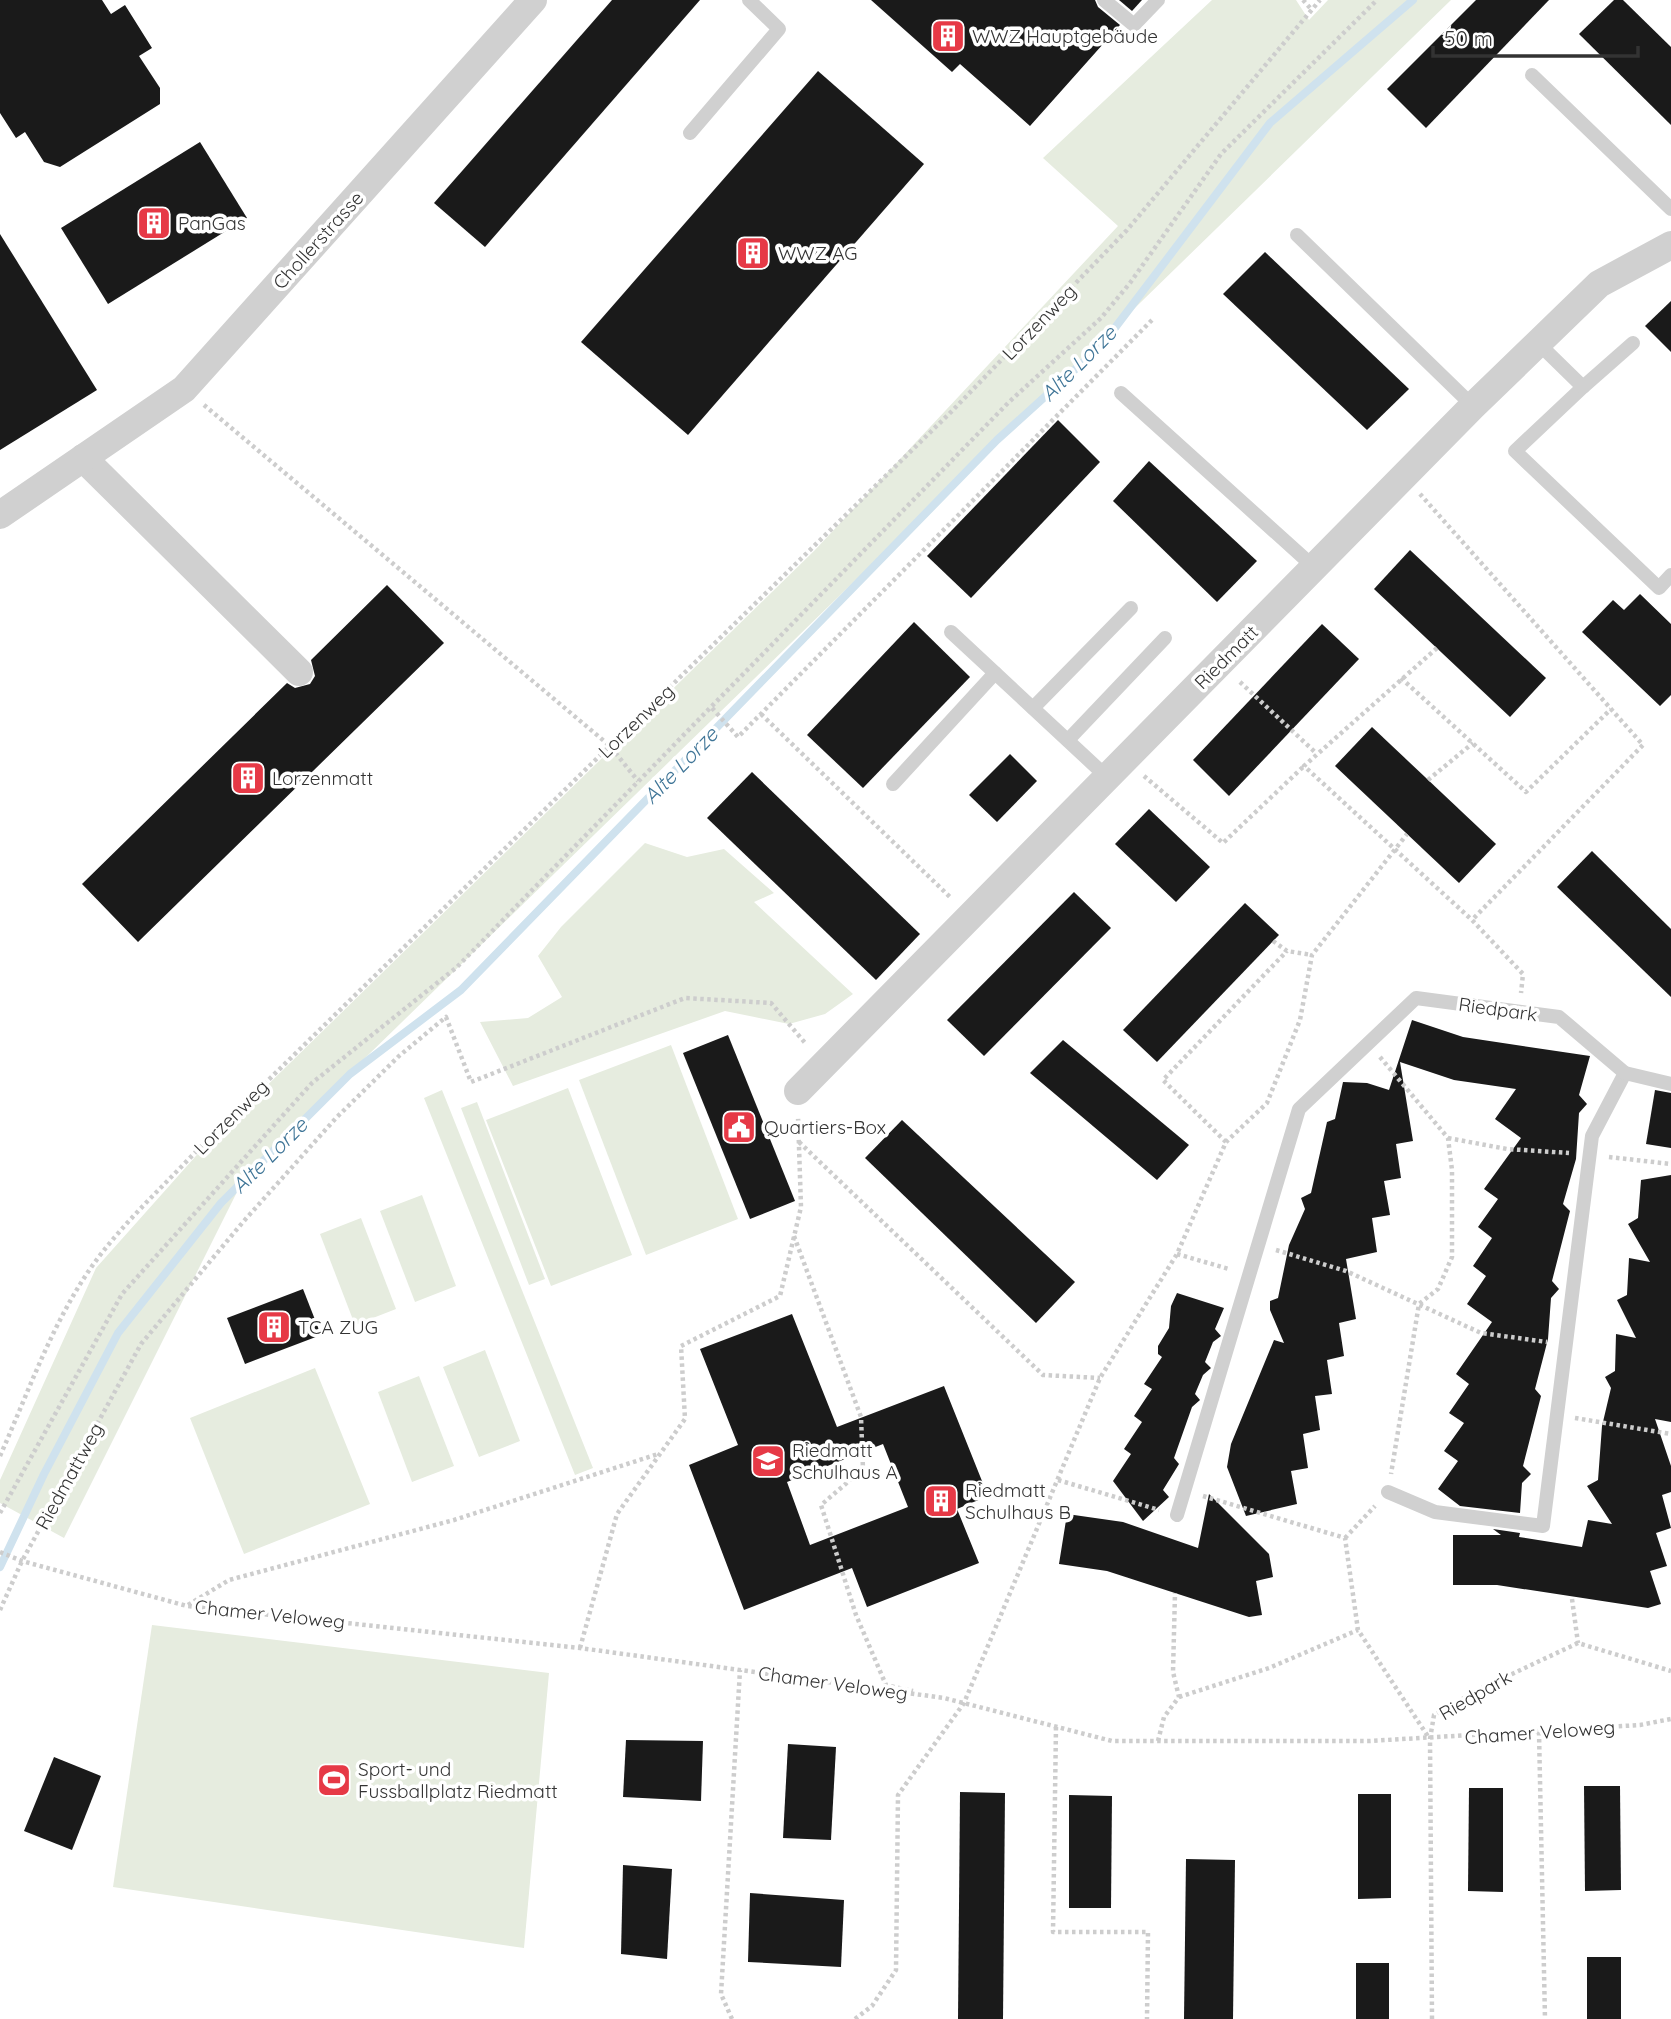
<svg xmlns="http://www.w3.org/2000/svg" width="1671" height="2019" font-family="Quicksand,sans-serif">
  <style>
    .green { fill: #e6ecdf }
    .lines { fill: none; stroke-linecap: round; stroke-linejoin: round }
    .stream { stroke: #cfe2ee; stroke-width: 8 }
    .building { fill: #1a1a1a; fill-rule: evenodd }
    .path { stroke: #cdcdcd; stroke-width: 4.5; stroke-dasharray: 3.5 3.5; stroke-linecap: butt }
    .lane { stroke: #d0d0d0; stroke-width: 14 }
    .street { stroke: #d0d0d0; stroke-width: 28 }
    .labels { text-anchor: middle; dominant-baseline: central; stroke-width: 7; stroke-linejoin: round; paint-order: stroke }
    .poi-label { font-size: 19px; fill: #333; stroke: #fff; text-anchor: start }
    .street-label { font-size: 19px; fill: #333; stroke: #fff }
    .water-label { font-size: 21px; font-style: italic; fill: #3f7597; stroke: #fff }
  </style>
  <rect width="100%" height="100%" fill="#fff"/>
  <g class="green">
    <polygon points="1212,0 1296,0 1309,20 1328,0 1451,0 246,1174 64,1538 0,1503 0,1480 96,1268 203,1148 815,550 1118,226 1043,158"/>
    <polygon points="645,843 687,857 724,849 774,893 754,902 853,994 825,1014 789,1024 725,1011 513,1086 480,1022 528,1018 562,997 538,956 561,927"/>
    <polygon points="671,1045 738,1219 646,1255 579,1080"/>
    <polygon points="568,1088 632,1255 551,1286 486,1120"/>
    <polygon points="442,1090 593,1468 575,1475 424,1098"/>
    <polygon points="477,1102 545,1279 529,1285 461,1108"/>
    <polygon points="422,1195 456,1286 415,1302 380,1211"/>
    <polygon points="361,1218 396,1309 355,1325 320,1234"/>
    <polygon points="485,1350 520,1441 479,1457 443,1367"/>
    <polygon points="315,1368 370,1504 244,1554 190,1418"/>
    <polygon points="419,1376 454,1466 412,1482 378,1392"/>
    <polygon points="152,1625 549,1673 524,1948 113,1887"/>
  </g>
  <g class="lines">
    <polyline class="stream" points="0,1567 44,1474 118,1333 221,1203 350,1074 461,990 997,440 1102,345 1270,123 1413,0"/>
  </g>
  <g class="building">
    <polygon points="0,0 102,0 111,14 125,5 152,48 139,56 160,88 160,104 60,167 44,162 25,132 16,138 0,113"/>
    <polygon points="612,0 700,0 485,247 434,203"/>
    <polygon points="871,0 1095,0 1098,7 1120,25 1030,126 960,64 952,72"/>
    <polygon points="1119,0 1142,0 1132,11"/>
    <polygon points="1476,0 1549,0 1426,128 1387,89"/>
    <polygon points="1614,0 1623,0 1671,47 1671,125 1579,34"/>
    <polygon points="818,71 924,164 688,435 581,342"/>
    <polygon points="200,142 247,218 108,304 61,228"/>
    <polygon points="0,234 97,390 0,450"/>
    <polygon points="1265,252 1409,389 1367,430 1223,294"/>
    <polygon points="1671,301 1671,352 1645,326"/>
    <polygon points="1058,420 1100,462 971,598 927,556"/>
    <polygon points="1149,461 1257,561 1217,602 1113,501"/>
    <polygon points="1410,550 1546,678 1510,717 1374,589"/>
    <polygon points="387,585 444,643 138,942 82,884 287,683 295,688 310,684 315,676 311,660"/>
    <polygon points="1640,594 1671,624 1671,695 1660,706 1582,632 1613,600 1624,610"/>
    <polygon points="914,622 970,677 863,788 807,735"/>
    <polygon points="1322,624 1359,659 1229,796 1193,760"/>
    <polygon points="1372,727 1496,844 1459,883 1335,766"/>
    <polygon points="1010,754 1037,781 997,822 969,795"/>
    <polygon points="752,772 920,934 876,980 707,818"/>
    <polygon points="1149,809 1210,867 1176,902 1115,844"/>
    <polygon points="1592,851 1671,929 1671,997 1557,887"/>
    <polygon points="1074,892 1111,928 984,1056 947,1020"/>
    <polygon points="1245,903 1279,935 1157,1062 1123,1030"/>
    <polygon points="1412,1020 1463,1037 1590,1056 1579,1095 1587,1104 1579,1113 1576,1159 1563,1204 1570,1211 1552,1281 1559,1289 1551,1298 1548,1339 1535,1389 1541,1396 1523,1466 1531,1474 1522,1483 1520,1513 1460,1506 1438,1489 1458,1461 1444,1451 1464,1423 1449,1413 1469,1384 1456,1374 1492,1322 1467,1304 1486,1276 1473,1266 1492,1238 1478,1227 1498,1199 1484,1189 1521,1138 1495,1119 1516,1089 1454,1080 1400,1062 1413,1141 1396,1144 1401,1178 1384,1181 1390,1215 1372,1218 1377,1252 1346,1259 1356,1319 1339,1323 1344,1356 1327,1360 1332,1394 1315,1396 1320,1430 1303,1434 1308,1468 1291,1471 1297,1504 1246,1516 1227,1467 1231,1444 1274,1340 1284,1343 1270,1310 1270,1301 1278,1298 1289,1245 1305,1209 1301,1198 1311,1193 1327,1122 1335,1119 1343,1082 1367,1083 1389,1090"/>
    <polygon points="728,1035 795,1201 750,1219 683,1053"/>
    <polygon points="1063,1040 1189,1145 1157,1180 1030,1073"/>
    <polygon points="1655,1090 1671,1093 1671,1148 1646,1144"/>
    <polygon points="902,1120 1075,1282 1036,1323 865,1158"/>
    <polygon points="1671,1175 1671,1422 1655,1419 1671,1466 1671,1492 1662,1495 1671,1528 1656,1533 1667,1566 1650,1571 1661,1604 1648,1608 1497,1585 1453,1585 1453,1535 1501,1535 1493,1529 1520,1533 1519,1537 1582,1547 1588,1520 1612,1524 1587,1486 1598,1480 1602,1426 1611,1388 1605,1377 1615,1371 1616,1334 1636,1338 1617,1300 1627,1295 1629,1258 1650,1262 1628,1224 1638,1218 1641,1180"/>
    <polygon points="303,1289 321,1335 245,1364 227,1318"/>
    <polygon points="1177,1293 1224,1308 1215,1329 1221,1336 1213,1342 1205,1362 1211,1368 1203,1375 1195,1394 1200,1400 1192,1407 1174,1458 1179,1464 1163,1490 1169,1497 1143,1521 1113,1481 1131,1454 1124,1449 1142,1422 1134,1416 1152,1389 1144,1384 1162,1357 1158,1354 1158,1346 1169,1328 1171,1306"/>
    <path d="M 792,1314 L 837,1427 L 944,1386 L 988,1496 L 957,1509 L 979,1563 L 867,1607 L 852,1568 L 744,1610 L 689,1465 L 738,1445 L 700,1349 ZM 883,1444 L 908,1507 L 810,1545 L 787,1482 Z"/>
    <polygon points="1209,1494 1269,1554 1273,1577 1256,1581 1262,1615 1249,1617 1107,1571 1059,1564 1067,1514 1123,1522 1198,1548"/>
    <polygon points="626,1740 703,1741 701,1801 623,1797"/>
    <polygon points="788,1744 836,1747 831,1840 783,1838"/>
    <polygon points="54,1757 101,1776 72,1850 24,1831"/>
    <polygon points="1584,1786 1620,1786 1621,1890 1585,1891"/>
    <polygon points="1469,1788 1503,1788 1503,1892 1468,1891"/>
    <polygon points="960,1792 1005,1793 1003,2019 958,2019"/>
    <polygon points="1358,1794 1391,1794 1391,1898 1358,1899"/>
    <polygon points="1069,1795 1112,1796 1111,1908 1069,1908"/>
    <polygon points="1186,1859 1235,1860 1233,2019 1184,2019"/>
    <polygon points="623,1865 672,1869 667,1959 621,1954"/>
    <polygon points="750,1893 844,1900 841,1967 748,1962"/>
    <rect x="1587" y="1957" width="34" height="62"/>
    <rect x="1356" y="1963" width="33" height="56"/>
  </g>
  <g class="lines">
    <g class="path">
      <polyline points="1303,0 1311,9"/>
      <polyline points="204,405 610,746 638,781"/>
      <polyline points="1420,494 1643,745 1472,920"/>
      <polyline points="1437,648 1304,766 1472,920 1523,974 1521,993"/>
      <polyline points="1401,678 1526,792 1611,709"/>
      <polyline points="1240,682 1316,753"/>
      <polyline points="712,708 738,737 1152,320"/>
      <polyline points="761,714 951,898"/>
      <polyline points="1144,776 1223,843 1304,766"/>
      <polyline points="1428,780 1473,743"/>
      <polyline points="1273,941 1287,951 1312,955"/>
      <polyline points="1380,1057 1448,1138 1452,1170 1452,1257 1438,1289 1419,1304 1391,1474"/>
      <polyline points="1448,1138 1507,1149 1569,1153"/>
      <polyline points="799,1142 1043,1375 1100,1378"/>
      <polyline points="1226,1142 1163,1080 1287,951"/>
      <polyline points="1609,1157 1671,1164"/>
      <polyline points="794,1236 861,1417 863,1469 821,1505 856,1615 886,1685 913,1691"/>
      <polyline points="1276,1250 1346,1271 1481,1333 1547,1342"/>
      <polyline points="1177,1254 1229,1269"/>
      <polyline points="1575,1418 1671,1434"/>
      <path d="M 0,1456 C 28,1393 51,1326 90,1269 C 122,1223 167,1183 205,1142 L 952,411 L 1127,230 L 1320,0"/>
      <polyline points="1058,1480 1159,1510"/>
      <polyline points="1203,1496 1345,1538 1358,1630 1429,1738"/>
      <polyline points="0,1513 122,1294 312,1083 457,967 1009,402 1101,318 1130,283 1221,154 1377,0"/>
      <polyline points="1345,1538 1375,1506"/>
      <polyline points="0,1552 22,1561 187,1606 580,1648 944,1698 1112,1741 1369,1741 1640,1725 1671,1719"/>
      <polyline points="1572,1599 1578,1643"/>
      <polyline points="188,1605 229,1580 454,1520 658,1454"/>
      <polyline points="0,1610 22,1561 141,1344 243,1222 336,1118 399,1056 446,1017 471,1082 685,998 771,1003 806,1044"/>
      <polyline points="580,1648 617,1514 685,1419 681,1346 780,1296 801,1207 798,1116"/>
      <polyline points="1179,1697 1269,1668 1358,1630"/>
      <polyline points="1056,1727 1053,1932 1148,1932 1147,2019"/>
      <polyline points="1539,1732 1545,2019"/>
      <polyline points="1158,1741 1164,1717 1179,1697 1173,1672 1175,1593"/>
      <polyline points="732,2019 721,1994 740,1670"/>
      <polyline points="855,2019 872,2006 896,1970 898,1795 964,1703 1100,1378 1177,1254 1226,1142 1267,1103 1300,1020 1312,955 1407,834"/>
      <polyline points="1432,2019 1430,1739 1434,1715 1480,1689 1578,1643 1671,1671"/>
    </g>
    <g class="lane">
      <polyline points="1104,0 1134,25 1158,0"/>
      <polyline points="1532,75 1671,209"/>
      <polyline points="690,133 779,29 749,0"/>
      <polyline points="1297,235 1473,406"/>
      <polyline points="1539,344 1583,387 1515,451 1659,588 1671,575"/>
      <polyline points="1583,387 1633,343"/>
      <polyline points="1121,393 1315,568"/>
      <polyline points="951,632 1108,778"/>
      <polyline points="1033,708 1131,608"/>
      <polyline points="1068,740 1165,638"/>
      <polyline points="893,784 995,673"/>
      <polyline points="1388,1492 1435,1512 1543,1526 1592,1136 1625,1073"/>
      <polyline points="1177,1515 1299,1109 1416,998 1559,1017 1625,1073 1671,1084"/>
    </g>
    <g class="street">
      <polyline points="83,458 299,672"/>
      <polyline points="0,515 184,389 533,0"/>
      <polyline points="798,1091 1473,406 1599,284 1671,245"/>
    </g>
  </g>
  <defs>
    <g id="building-square" transform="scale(1.75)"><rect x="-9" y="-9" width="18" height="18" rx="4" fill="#e63946" stroke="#fff"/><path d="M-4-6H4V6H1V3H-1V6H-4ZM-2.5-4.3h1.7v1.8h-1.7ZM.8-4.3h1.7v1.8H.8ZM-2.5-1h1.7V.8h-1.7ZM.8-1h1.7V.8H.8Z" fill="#fff"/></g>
    <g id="civic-square" transform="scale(1.75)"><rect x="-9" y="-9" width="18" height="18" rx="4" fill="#e63946" stroke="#fff"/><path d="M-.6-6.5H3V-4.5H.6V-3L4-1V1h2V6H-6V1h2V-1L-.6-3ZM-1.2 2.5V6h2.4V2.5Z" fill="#fff"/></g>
    <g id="school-square" transform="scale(1.75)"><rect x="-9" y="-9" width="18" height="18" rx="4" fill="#e63946" stroke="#fff"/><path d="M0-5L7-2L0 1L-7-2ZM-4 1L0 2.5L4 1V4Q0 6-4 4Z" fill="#fff"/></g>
    <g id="stadium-square" transform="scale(1.75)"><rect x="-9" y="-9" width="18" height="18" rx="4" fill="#e63946" stroke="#fff"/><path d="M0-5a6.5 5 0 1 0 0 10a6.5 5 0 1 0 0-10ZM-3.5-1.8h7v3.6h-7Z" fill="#fff"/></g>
  </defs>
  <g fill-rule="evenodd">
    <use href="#building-square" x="948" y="36"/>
    <use href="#building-square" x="154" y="223"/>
    <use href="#building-square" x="753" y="253"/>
    <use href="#building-square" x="248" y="778"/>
    <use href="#civic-square" x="739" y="1127"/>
    <use href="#building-square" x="274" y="1327"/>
    <use href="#school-square" x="768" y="1461"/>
    <use href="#building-square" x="941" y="1501"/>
    <use href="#stadium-square" x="334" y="1780"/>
  </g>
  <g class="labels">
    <g class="poi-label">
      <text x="972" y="36">WWZ Hauptgebäude</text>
      <text x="178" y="223">PanGas</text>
      <text x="778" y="253">WWZ AG</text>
      <text x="272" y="778">Lorzenmatt</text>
      <text x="764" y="1127">Quartiers-Box</text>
      <text x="298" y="1327">TCA ZUG</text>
      <text x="792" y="1450">Riedmatt<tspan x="792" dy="22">Schulhaus A</tspan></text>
      <text x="965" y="1490">Riedmatt<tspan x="965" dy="22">Schulhaus B</tspan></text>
      <text x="358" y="1769">Sport- und<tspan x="358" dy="22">Fussballplatz Riedmatt</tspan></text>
    </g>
    <g class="street-label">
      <text transform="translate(318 240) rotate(-48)">Chollerstrasse</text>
      <text transform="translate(1039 322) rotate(-46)">Lorzenweg</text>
      <text transform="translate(1226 657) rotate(-45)">Riedmatt</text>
      <text transform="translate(636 721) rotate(-44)">Lorzenweg</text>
      <text transform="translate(1498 1009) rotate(8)">Riedpark</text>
      <text transform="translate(231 1117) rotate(-45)">Lorzenweg</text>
      <text transform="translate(69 1476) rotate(-61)">Riedmattweg</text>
      <text transform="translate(270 1614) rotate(6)">Chamer Veloweg</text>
      <text transform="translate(833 1683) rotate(8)">Chamer Veloweg</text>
      <text transform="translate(1475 1695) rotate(-30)">Riedpark</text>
      <text transform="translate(1540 1732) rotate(-4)">Chamer Veloweg</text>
    </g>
    <g class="water-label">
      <text transform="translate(1078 363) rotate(-45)">Alte Lorze</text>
      <text transform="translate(680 765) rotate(-46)">Alte Lorze</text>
      <text transform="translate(269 1155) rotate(-45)">Alte Lorze</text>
    </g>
  </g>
  <path d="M1433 46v10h205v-10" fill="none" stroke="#333333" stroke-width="3.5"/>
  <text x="1444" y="46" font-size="21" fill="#333333" stroke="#ffffff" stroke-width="5" paint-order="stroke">50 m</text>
</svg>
